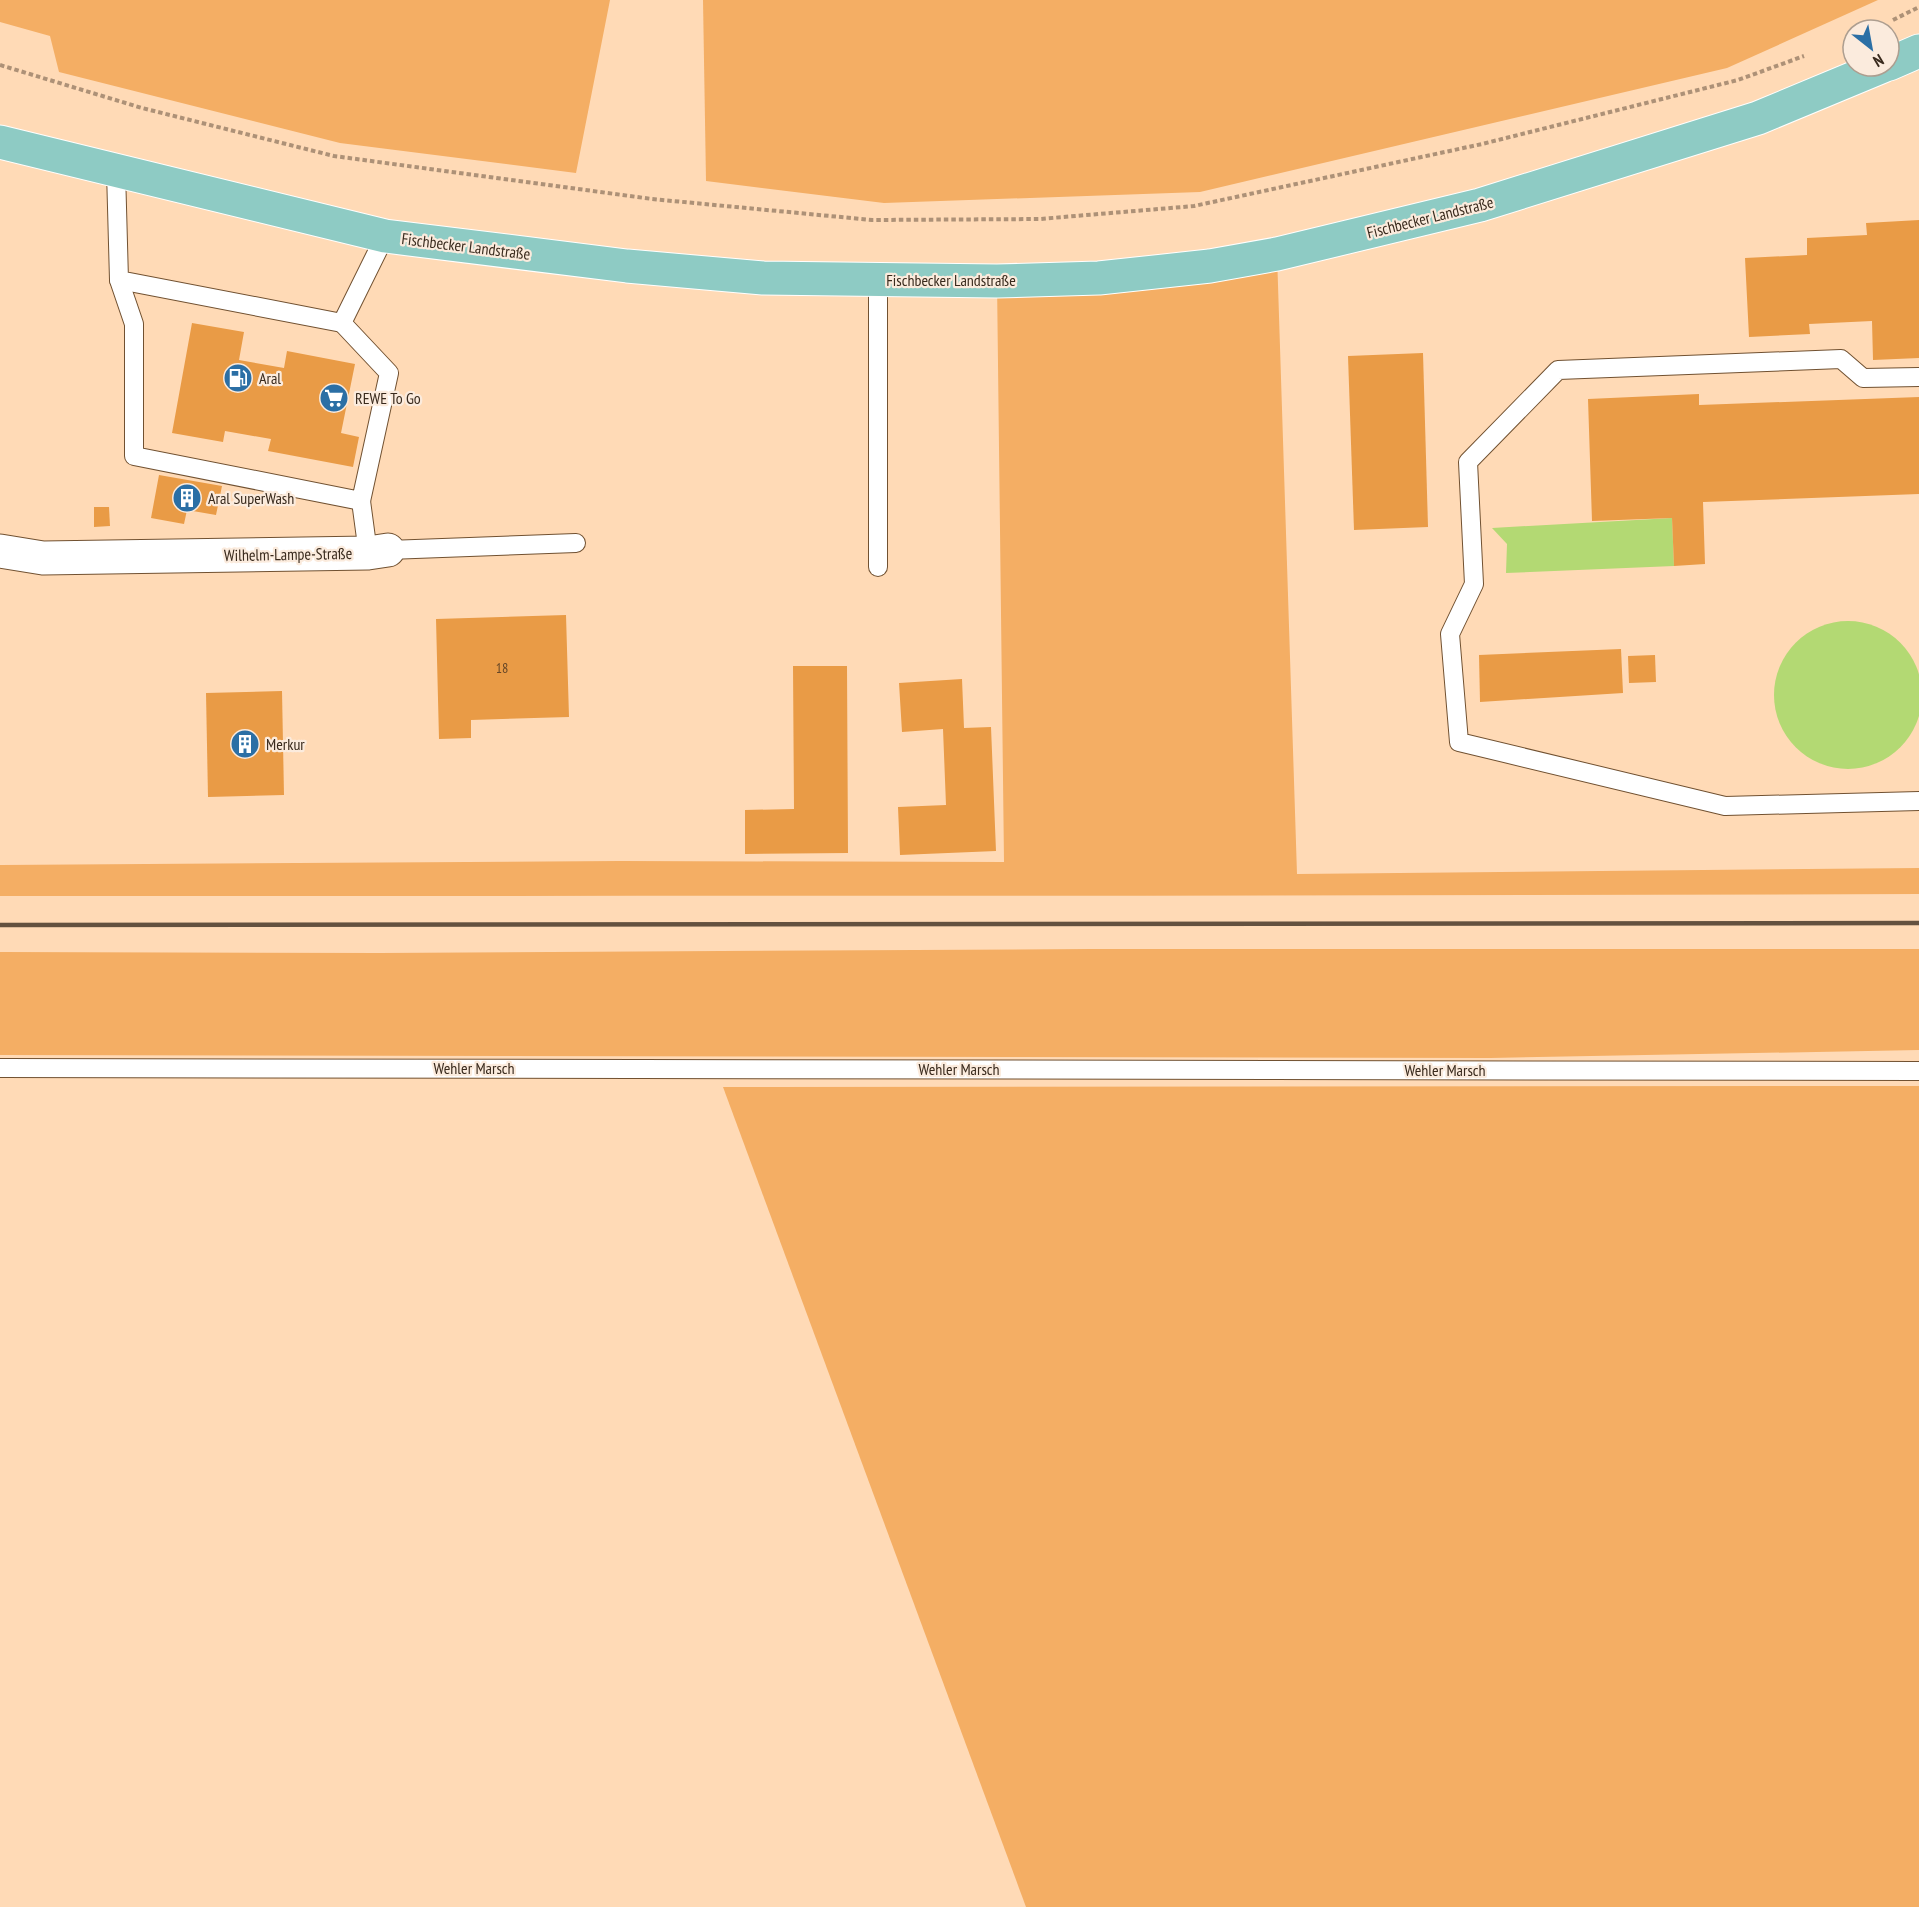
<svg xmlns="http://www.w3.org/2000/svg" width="1919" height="1907" font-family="'PT Sans Narrow',sans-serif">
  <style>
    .green { fill: #f4ae64 }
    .water { fill: #b3d973 }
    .building { fill: #e99b46 }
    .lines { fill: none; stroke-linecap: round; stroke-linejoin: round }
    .service-casing { stroke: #715131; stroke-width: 20 }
    .minor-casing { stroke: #715131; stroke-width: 35 }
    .primary-casing { stroke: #fff; stroke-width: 35 }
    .path { stroke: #ad9177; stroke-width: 4; stroke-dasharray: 4.5 3; stroke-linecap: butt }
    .service { stroke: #fff; stroke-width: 18 }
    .minor { stroke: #fff; stroke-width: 33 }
    .primary { stroke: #8ecbc4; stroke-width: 33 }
    .rail { stroke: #64513f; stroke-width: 4.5 }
    .labels { text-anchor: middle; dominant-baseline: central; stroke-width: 4.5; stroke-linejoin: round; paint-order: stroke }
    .number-label { font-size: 14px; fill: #654627 }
    .street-label { font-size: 16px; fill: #392a1d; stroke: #fbebdd }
    .poi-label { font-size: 16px; fill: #392a1d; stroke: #fbebdd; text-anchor: start }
  </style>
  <rect width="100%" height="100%" fill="#ffdab6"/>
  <g class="green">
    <polygon points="0,0 610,0 576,173 340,143 59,72 50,36 0,22"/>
    <polygon points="703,0 1878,0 1727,68 1200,192 884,203 706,181"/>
    <path d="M 1277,254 L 1297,874 L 1919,868 L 1919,894 C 1279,896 640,896 0,896 L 0,865 L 620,861 L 1004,862 L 997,281 Z"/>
    <polygon points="1092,949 1919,949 1919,1050 1490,1058 0,1055 0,952 380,953"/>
    <polygon points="1919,1086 1919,1907 1026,1907 723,1087"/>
  </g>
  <g class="water">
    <polygon points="1672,518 1674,566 1506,573 1507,544 1492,528"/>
    <circle cx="1848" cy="695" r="74"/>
  </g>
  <g class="building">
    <polygon points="1919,220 1919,358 1873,360 1872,321 1809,324 1810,334 1749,337 1745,258 1807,255 1807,238 1867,235 1866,223"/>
    <polygon points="192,323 244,332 239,360 284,368 287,351 355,364 341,433 359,437 353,467 268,451 271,439 225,431 223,442 172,433"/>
    <polygon points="1423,353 1428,527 1354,530 1348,356"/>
    <polygon points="1699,394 1699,405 1919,397 1919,494 1703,502 1705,564 1674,566 1672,518 1592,521 1588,399"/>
    <polygon points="159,475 222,486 216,515 187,510 184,524 151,518"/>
    <polygon points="94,507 109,507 110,526 94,527"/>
    <polygon points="566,615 569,717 471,720 471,738 439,739 436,619"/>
    <polygon points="1621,649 1623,693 1480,702 1479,655"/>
    <polygon points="1655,655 1656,682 1629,683 1628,656"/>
    <polygon points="793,666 847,666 848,853 745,854 745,810 794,809"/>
    <polygon points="962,679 964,728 991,727 996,851 900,855 898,807 946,805 943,729 902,732 899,683"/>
    <polygon points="282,691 284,795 208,797 206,693"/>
  </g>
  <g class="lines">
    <g class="service-casing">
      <g id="service">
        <polyline points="116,171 119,280 342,323 385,236"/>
        <polyline points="119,280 134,324 134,456 361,501 389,373 342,323"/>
        <polyline points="1919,377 1863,378 1841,359 1558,370 1468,462 1474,584 1450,634 1459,742 1725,806 1919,801"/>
        <polyline points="361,501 368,553"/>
        <polyline points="388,550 576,543"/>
        <polyline points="878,567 878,280"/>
        <polyline points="0,1068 1919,1071"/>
      </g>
    </g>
    <g class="minor-casing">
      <polyline id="minor" points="0,551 43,558 368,553 388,550"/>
    </g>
    <g class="primary-casing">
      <g id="primary">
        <polyline points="1889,64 1919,51"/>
        <polyline points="0,142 385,236 627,266 763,278 997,281 1099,278 1210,266 1277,254 1480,205 1758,118 1883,66"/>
      </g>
    </g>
    <g class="path">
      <polyline points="1893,20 1919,7"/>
      <polyline points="0,65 142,108 334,156 652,199 872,220 1040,219 1194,206 1482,144 1738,80 1804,56"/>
    </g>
    <use href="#service" class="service"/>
    <use href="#minor" class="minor"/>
    <use href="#primary" class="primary"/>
    <polyline class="rail" points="0,925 1919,923"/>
  </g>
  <defs>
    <g id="fuel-disc" transform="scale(1.5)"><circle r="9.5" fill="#2b6fa5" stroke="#fbebdd"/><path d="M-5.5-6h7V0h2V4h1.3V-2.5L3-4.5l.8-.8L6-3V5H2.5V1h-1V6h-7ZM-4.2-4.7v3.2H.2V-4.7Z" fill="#fff"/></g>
    <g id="supermarket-disc" transform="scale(1.5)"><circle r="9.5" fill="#2b6fa5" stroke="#fbebdd"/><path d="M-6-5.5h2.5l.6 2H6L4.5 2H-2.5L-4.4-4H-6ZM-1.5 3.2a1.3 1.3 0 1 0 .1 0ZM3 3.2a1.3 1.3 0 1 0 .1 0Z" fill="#fff"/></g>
    <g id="building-disc" transform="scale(1.5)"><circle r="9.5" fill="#2b6fa5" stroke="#fbebdd"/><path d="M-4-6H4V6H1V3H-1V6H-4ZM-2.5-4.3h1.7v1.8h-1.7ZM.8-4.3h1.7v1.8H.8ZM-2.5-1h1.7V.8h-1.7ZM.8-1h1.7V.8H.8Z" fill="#fff"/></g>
  </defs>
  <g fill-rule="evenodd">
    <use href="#fuel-disc" x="238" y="378"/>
    <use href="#supermarket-disc" x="334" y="398"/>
    <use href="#building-disc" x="187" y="498"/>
    <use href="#building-disc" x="245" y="744"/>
  </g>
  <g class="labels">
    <g class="number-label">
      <text x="502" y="668">18</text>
    </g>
    <g class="street-label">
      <text transform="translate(1430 217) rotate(-14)">Fischbecker Landstraße</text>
      <text transform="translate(466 246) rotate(7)">Fischbecker Landstraße</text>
      <text x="951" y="280">Fischbecker Landstraße</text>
      <text transform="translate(288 554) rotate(-1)">Wilhelm-Lampe-Straße</text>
      <text x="474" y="1068">Wehler Marsch</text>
      <text x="959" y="1069">Wehler Marsch</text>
      <text x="1445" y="1070">Wehler Marsch</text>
    </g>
    <g class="poi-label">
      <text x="259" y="378">Aral</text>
      <text x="355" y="398">REWE To Go</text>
      <text x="208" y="498">Aral SuperWash</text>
      <text x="266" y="744">Merkur</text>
    </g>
  </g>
  <g transform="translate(1871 48) rotate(149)"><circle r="28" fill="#fbebdd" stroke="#ad9e90" stroke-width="1.5"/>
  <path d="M0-4.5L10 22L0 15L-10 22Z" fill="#2b6fa5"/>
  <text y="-9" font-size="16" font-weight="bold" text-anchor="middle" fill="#392a1d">N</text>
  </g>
</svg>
